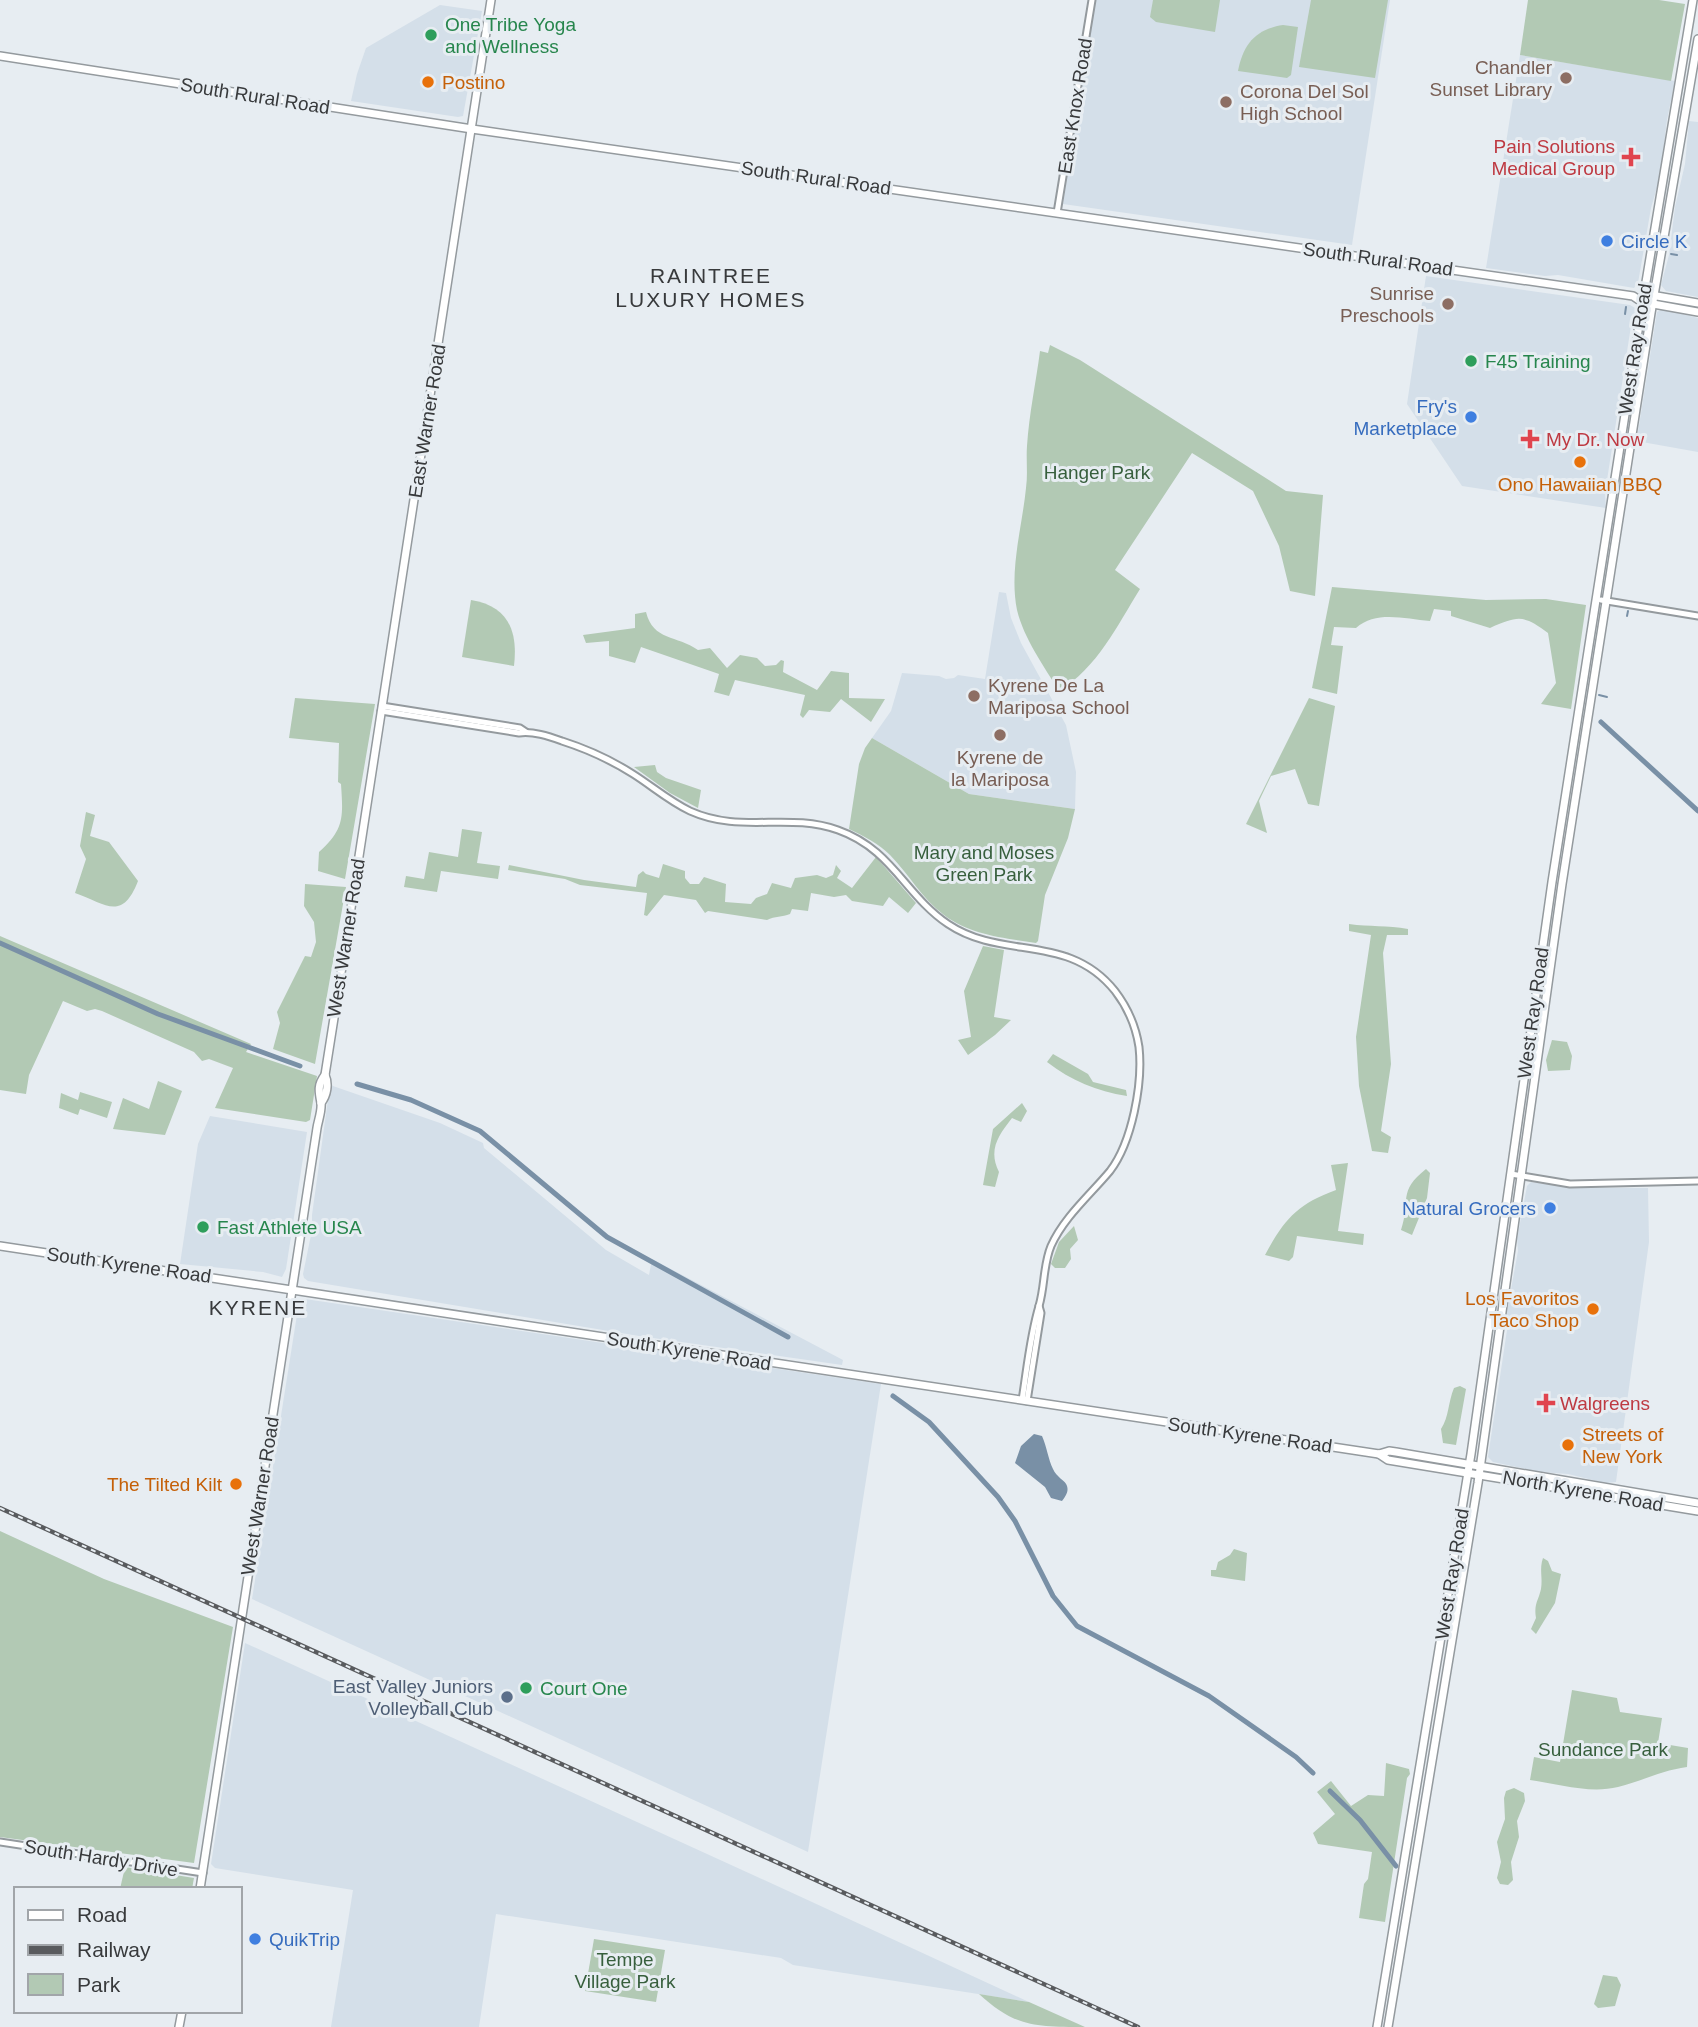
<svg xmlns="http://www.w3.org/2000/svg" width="1698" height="2027" font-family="Arial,sans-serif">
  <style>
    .built { fill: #d4dfe9 }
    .green { fill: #b2c9b4 }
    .water { fill: #7990a6 }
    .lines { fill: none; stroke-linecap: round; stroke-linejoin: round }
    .stream { stroke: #7990a6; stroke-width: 2 }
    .canal { stroke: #7990a6; stroke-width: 5 }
    .minor-casing { stroke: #949a9e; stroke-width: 9 }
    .major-casing { stroke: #949a9e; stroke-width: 10 }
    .minor { stroke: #fff; stroke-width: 5 }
    .major { stroke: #fff; stroke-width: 7 }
    .rail-casing { stroke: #595b5e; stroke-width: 4.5 }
    .rail { stroke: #e7edf2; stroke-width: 2; stroke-dasharray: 5; stroke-linecap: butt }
    .leisure-dot { fill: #2e9e5b; stroke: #e7edf2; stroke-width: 2.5 }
    .education-dot { fill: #8d6e63; stroke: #e7edf2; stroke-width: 2.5 }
    .food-dot { fill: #e8710a; stroke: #e7edf2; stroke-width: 2.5 }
    .health-dot { fill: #e0444e; stroke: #e7edf2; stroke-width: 2.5 }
    .shop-dot { fill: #3f7fe0; stroke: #e7edf2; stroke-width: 2.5 }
    .service-dot { fill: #5c6f8a; stroke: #e7edf2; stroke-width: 2.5 }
    .labels { text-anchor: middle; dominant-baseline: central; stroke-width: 6; stroke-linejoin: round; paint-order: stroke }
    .leisure-label { font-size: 19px; fill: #27864d; stroke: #e7edf2; text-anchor: start }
    .education-label { font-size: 19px; fill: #785e54; stroke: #e7edf2; text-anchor: end }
    .food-label { font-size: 19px; fill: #c56008; stroke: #e7edf2; text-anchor: start }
    .street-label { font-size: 19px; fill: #383a3c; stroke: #e7edf2 }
    .health-label { font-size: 19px; fill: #be3a42; stroke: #e7edf2; text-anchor: start }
    .shop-label { font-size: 19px; fill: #366cbe; stroke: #e7edf2; text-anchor: start }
    .park-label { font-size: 19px; fill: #375f3d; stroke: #e7edf2 }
    .service-label { font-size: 19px; fill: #4e5e75; stroke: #e7edf2; text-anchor: end }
    .neighbourhood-label { font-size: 21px; letter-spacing: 2px; fill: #383a3c; stroke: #e7edf2 }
  </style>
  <rect width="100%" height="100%" fill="#e7edf2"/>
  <g class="built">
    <polygon points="1095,0 1390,0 1352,245 1063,204"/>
    <polygon points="440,5 482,11 463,116 458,117 351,101 357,74 366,48"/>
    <polygon points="1520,55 1675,81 1667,120 1660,177 1651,208 1638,283 1634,288 1558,275 1545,276 1486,268"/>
    <polygon points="1689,121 1698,122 1698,297 1666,291 1661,285 1669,255 1675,207 1685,164"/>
    <polygon points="1426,276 1630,305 1635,308 1636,314 1631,326 1605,493 1606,508 1462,486 1407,404"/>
    <polygon points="1663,309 1698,318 1698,452 1642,442 1637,438 1657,312"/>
    <polygon points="999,592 1006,593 1011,618 1021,643 1066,725 1076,772 1075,809 969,794 872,738 891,711 902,673 939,676 946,679 954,678 958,675 985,679"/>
    <polygon points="330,1085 440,1123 483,1143 484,1148 606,1250 649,1275 652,1259 843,1360 842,1365 639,1336 308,1281 304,1278 303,1274 312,1230 312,1215"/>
    <polygon points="210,1116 307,1132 286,1269 282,1277 263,1272 180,1264 198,1144"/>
    <polygon points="1531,1182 1577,1188 1648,1188 1649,1242 1616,1482 1605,1483 1568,1474 1540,1472 1493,1462 1488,1457 1507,1330 1506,1317 1518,1251 1517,1239 1527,1186"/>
    <polygon points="305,1299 881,1384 808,1852 252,1599 299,1302"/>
    <polygon points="245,1643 799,1896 1029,2002 793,1965 781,1958 496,1914 479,2027 331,2027 353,1890 215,1868 211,1864"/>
  </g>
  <g class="green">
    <polygon points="1153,0 1220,0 1215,32 1156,22 1150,17"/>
    <polygon points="1311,0 1388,0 1375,78 1299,67"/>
    <polygon points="1528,0 1659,0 1685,4 1671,81 1520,55"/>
    <path d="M 1283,25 L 1298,27 L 1291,75 L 1287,78 L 1238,71 C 1243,44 1256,29 1283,25 Z"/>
    <path d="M 1050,345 L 1080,360 L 1286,491 L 1323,495 L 1315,596 L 1290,591 L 1279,546 L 1253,491 L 1192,453 L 1115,570 L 1140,589 C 1117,626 1097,668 1059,691 C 1044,666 1024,639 1017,610 C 1009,570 1022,528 1026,488 C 1028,474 1026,460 1027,446 C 1029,414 1036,382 1040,351 L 1048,353 Z"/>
    <path d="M 1332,587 L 1486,600 L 1546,599 L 1586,605 L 1571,709 L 1541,704 L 1556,683 L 1548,633 C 1523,614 1518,616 1490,628 L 1451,616 L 1451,611 L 1434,609 L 1430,621 C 1405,619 1376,610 1356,628 L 1334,627 L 1331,645 L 1343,646 L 1337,694 L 1312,688 Z"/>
    <path d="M 471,600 C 509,606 518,632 514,666 L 462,657 Z"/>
    <path d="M 646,612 C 653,641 677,635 698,650 L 710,648 L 727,668 L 740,655 L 757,658 L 765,666 L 776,665 L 781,660 L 784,661 L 783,672 L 817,690 L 831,671 L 849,673 L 849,698 L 885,699 L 871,722 L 841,699 L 830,712 L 809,710 L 803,718 L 800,715 L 805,695 L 735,680 L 729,696 L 714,692 L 719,674 L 641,647 L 635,663 L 609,656 L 609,641 L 586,643 L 583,635 L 635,628 L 635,614 Z"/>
    <path d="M 295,698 L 375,704 L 345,879 L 318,871 L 319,852 C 345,829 343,816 341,784 L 338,782 L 339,743 L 289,738 Z"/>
    <polygon points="1309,698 1335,706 1319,806 1308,804 1295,769 1271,776 1259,801 1267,833 1246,824"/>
    <path d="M 872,738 L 969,794 L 1075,809 L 1068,838 L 1045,895 L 1038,941 L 1036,943 C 1004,938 970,935 944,915 C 922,899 909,874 890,855 C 879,844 864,836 849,829 L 859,764 L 865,748 Z"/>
    <polygon points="655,765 657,772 666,778 701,790 698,808 670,793 634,767"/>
    <path d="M 86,812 L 95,815 L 90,836 L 109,842 L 138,881 C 122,922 106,904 75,893 L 86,859 L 80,846 Z"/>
    <polygon points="462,829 482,832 477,863 500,866 498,879 441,871 437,892 404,887 406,876 424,879 429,852 458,857"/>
    <path d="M 876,857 L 916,903 L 908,913 L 889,897 L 883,906 L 852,901 L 846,895 L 834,897 L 811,893 L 808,911 L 792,909 L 790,914 C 782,917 775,916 767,920 L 708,911 L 705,913 L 696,900 L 664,895 L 647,916 L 644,915 L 647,893 L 580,885 L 565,879 L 508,870 L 509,865 L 584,880 L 636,887 L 638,875 L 643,871 L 646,874 L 659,878 L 663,864 L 685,871 L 685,878 L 690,884 L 699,884 L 704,877 L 726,884 L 725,902 L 751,904 L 756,898 L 767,894 L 772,883 L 791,888 L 795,878 L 817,875 L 826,878 L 833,875 L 836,865 L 841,871 L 837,878 L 852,888 Z"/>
    <polygon points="305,884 346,887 315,1064 273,1049 280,1023 277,1012 305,956 311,957 316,942 314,922 304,906"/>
    <path d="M 1349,924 C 1370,927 1387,925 1408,929 L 1408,935 L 1387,935 L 1383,953 L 1391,1064 L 1381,1131 L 1391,1137 L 1388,1153 L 1372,1151 L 1359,1086 L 1356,1037 L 1371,935 L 1349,931 Z"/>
    <polygon points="0,936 251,1044 246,1052 317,1076 310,1120 306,1122 215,1108 233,1068 209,1059 202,1061 194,1052 102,1011 95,1009 87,1011 63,1001 29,1075 26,1094 0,1090"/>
    <polygon points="983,946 1004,950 994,1017 1011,1020 995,1035 968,1055 958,1040 971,1037 964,991"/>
    <polygon points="1552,1040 1567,1042 1572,1056 1570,1070 1548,1071 1546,1060"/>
    <path d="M 1053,1054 L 1088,1074 L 1093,1082 L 1126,1090 L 1127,1096 C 1096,1091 1072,1081 1047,1062 Z"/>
    <polygon points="158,1081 182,1091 165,1135 113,1129 123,1098 149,1109"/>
    <polygon points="80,1092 112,1102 107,1118 80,1109 78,1115 59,1108 61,1093 78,1100"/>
    <path d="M 1022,1103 L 1027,1111 L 1021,1122 L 1012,1118 C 998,1136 988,1150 999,1172 L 995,1187 L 983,1185 L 993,1129 Z"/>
    <path d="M 1348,1163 L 1338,1231 L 1364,1234 L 1363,1245 L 1297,1236 L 1293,1257 L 1289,1261 L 1265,1255 C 1284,1220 1297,1204 1336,1190 L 1331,1165 Z"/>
    <path d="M 1426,1169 L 1430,1173 L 1427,1198 L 1412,1235 L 1401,1230 C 1411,1200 1397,1192 1426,1169 Z"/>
    <polygon points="1074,1226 1078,1240 1070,1249 1071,1259 1065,1268 1055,1268 1051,1264 1059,1242"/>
    <path d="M 1460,1386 L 1466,1389 L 1456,1445 L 1443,1443 L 1441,1429 C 1449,1417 1448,1402 1454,1388 Z"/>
    <polygon points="0,1531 104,1579 233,1627 194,1863 0,1837"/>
    <polygon points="1234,1549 1247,1553 1245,1581 1211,1576 1211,1570 1216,1570 1218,1562 1230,1555"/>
    <path d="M 1543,1558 L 1548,1561 L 1552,1571 L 1561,1574 L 1555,1603 L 1536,1634 L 1531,1629 L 1536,1618 C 1534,1603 1538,1602 1541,1589 C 1543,1578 1539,1569 1543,1558 Z"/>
    <path d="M 1572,1690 L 1617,1698 L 1620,1712 L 1662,1718 L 1658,1743 L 1688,1748 L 1687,1767 C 1663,1770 1642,1781 1618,1787 C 1590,1794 1558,1784 1530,1780 L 1534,1757 L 1560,1762 Z"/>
    <polygon points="1386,1763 1409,1769 1410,1774 1407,1778 1385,1922 1359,1918 1364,1884 1368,1879 1372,1852 1318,1844 1313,1833 1335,1814 1317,1792 1331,1781 1351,1806 1368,1795 1384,1796"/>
    <polygon points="1514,1788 1524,1793 1525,1801 1517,1821 1519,1837 1511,1862 1513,1880 1508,1885 1500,1884 1497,1878 1501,1862 1497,1842 1505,1819 1504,1798 1506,1791"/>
    <polygon points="125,1867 194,1878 192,1889 120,1889"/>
    <polygon points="594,1939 665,1950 656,2002 585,1991"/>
    <polygon points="1603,1975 1617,1977 1621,1985 1615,2006 1598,2008 1594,2004"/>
    <path d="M 979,1994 L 1029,2002 L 1085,2027 C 1035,2027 1015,2027 979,1994 Z"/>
  </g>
  <path class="water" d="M 1034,1434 L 1042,1436 C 1047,1447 1048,1459 1053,1469 C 1056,1477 1066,1481 1067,1486 C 1069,1492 1065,1497 1062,1501 L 1051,1498 L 1045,1487 L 1015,1463 L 1021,1446 Z"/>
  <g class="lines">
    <g class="stream">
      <polyline points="1671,254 1677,255"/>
      <polyline points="1625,314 1626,307"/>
      <polyline points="1627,616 1628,611"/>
      <polyline points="1599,695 1607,697"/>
    </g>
    <g class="canal">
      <polyline points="1601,722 1698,811"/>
      <polyline points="0,943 158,1014 300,1066"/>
      <polyline points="357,1084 411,1100 480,1131 607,1237 788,1337"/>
      <polyline points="893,1396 929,1422 998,1497 1015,1521 1053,1596 1077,1626 1209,1696 1296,1757 1313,1773"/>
      <polyline points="1330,1791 1360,1820 1396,1866"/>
    </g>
    <g class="minor-casing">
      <g id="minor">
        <polyline points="1057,213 1092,0"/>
        <polyline points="1601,600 1698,616"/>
        <polyline points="382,706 520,728 526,732"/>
        <path d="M 381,711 L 519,733 C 533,731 548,736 562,741 C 587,749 611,760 633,774 C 652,786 669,801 690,811 C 741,834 787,812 838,830 C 892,849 905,895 948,924 C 1003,961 1068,932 1115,991 C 1128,1008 1136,1027 1139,1047 C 1143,1084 1132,1142 1110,1171 C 1090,1195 1064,1217 1051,1246 C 1043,1265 1045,1286 1039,1306 C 1030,1336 1027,1369 1022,1400"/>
        <polyline points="1511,1174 1570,1184 1698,1181"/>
        <polyline points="1027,1401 1041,1313 1039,1306"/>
        <polyline points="0,1842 203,1873"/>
      </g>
    </g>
    <g class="major-casing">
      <g id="major">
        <polyline points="0,56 472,129 1633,296 1642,302 1698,312"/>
        <polyline points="1651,295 1698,303"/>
        <path d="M 321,1103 C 327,1095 329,1084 325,1075 L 337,999 L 491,0"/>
        <polyline points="0,1246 1379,1454 1389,1451 1396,1452 1698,1503"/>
        <polyline points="1379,1454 1388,1460 1698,1511"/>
        <path d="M 200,1889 L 317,1128 C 318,1121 322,1111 321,1103 C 319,1092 317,1085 325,1075"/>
        <polyline points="179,2027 182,2011"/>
        <polyline points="1377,2027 1471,1454 1552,882 1641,312 1693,0"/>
        <polyline points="1388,2027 1478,1483 1562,884 1651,313 1698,39"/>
      </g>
    </g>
    <use href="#minor" class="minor"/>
    <use href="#major" class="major"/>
    <g class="rail-casing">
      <polyline id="rail" points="0,1508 1138,2027"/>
    </g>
    <use href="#rail" class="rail"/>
  </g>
  <g class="leisure-dot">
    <circle cx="431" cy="35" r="7"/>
    <circle cx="1471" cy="361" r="7"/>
    <circle cx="203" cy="1227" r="7"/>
    <circle cx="526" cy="1688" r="7"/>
  </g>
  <g class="education-dot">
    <circle cx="1566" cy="78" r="7"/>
    <circle cx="1226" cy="102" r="7"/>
    <circle cx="1448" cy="304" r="7"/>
    <circle cx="974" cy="696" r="7"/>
    <circle cx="1000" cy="735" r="7"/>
  </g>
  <g class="food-dot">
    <circle cx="428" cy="82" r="7"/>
    <circle cx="1580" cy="462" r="7"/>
    <circle cx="1593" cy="1309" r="7"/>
    <circle cx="1568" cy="1445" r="7"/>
    <circle cx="236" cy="1484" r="7"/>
  </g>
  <g class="health-dot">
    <path d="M1627.5 146.5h7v7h7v7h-7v7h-7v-7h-7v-7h7z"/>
    <path d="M1526.5 428.5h7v7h7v7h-7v7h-7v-7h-7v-7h7z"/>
    <path d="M1542.5 1392.5h7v7h7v7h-7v7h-7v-7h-7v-7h7z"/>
  </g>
  <g class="shop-dot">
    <circle cx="1607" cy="241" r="7"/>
    <circle cx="1471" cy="417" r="7"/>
    <circle cx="1550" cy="1208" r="7"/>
    <circle cx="255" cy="1939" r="7"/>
  </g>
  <circle class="service-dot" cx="507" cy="1697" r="7"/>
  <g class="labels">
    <g class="leisure-label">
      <text x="445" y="24">One Tribe Yoga<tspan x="445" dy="22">and Wellness</tspan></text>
      <text x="1485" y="361">F45 Training</text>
      <text x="217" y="1227">Fast Athlete USA</text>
      <text x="540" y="1688">Court One</text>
    </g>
    <g class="education-label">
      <text x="1552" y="67">Chandler<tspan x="1552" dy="22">Sunset Library</tspan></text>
      <text x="1240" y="91" text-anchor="start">Corona Del Sol<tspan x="1240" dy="22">High School</tspan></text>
      <text x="1434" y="293">Sunrise<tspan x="1434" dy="22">Preschools</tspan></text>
      <text x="988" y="685" text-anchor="start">Kyrene De La<tspan x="988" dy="22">Mariposa School</tspan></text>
      <text x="1000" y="757" text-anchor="middle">Kyrene de<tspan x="1000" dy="22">la Mariposa</tspan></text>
    </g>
    <g class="food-label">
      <text x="442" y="82">Postino</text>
      <text x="1580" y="484" text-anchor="middle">Ono Hawaiian BBQ</text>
      <text x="1579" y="1298" text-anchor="end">Los Favoritos<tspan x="1579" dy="22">Taco Shop</tspan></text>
      <text x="1582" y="1434">Streets of<tspan x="1582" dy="22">New York</tspan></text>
      <text x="222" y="1484" text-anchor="end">The Tilted Kilt</text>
    </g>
    <g class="street-label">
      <text transform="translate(255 96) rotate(9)">South Rural Road</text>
      <text transform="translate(1075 106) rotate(-81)">East Knox Road</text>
      <text transform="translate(816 178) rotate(8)">South Rural Road</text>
      <text transform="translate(1378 259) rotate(8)">South Rural Road</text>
      <text transform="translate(1635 349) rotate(-81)">West Ray Road</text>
      <text transform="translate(427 421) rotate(-81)">East Warner Road</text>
      <text transform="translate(346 938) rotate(-81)">West Warner Road</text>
      <text transform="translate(1533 1013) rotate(-82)">West Ray Road</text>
      <text transform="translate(129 1265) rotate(8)">South Kyrene Road</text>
      <text transform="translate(689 1351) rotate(9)">South Kyrene Road</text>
      <text transform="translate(1250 1435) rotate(8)">South Kyrene Road</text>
      <text transform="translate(1583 1491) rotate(10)">North Kyrene Road</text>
      <text transform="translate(260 1496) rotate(-81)">West Warner Road</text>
      <text transform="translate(1452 1574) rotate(-81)">West Ray Road</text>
      <text transform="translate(101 1858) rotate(9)">South Hardy Drive</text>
    </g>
    <g class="health-label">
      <text x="1615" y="146" text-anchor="end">Pain Solutions<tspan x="1615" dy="22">Medical Group</tspan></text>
      <text x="1546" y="439">My Dr. Now</text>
      <text x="1560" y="1403">Walgreens</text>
    </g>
    <g class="shop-label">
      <text x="1621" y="241">Circle K</text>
      <text x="1457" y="406" text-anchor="end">Fry's<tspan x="1457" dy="22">Marketplace</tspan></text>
      <text x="1536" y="1208" text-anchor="end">Natural Grocers</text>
      <text x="269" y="1939">QuikTrip</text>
    </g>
    <g class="park-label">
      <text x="1097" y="472">Hanger Park</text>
      <text x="984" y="852">Mary and Moses<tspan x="984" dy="22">Green Park</tspan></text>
      <text x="1603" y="1749">Sundance Park</text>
      <text x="625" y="1959">Tempe<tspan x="625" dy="22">Village Park</tspan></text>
    </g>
    <g class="service-label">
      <text x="493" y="1686">East Valley Juniors<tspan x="493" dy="22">Volleyball Club</tspan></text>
    </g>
    <g class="neighbourhood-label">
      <text x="711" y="275">RAINTREE<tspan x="711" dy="24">LUXURY HOMES</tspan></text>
      <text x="258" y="1307">KYRENE</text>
    </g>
  </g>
  <rect x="14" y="1887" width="228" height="126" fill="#e7edf2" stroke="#a1a5a9" stroke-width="2"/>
  <rect x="28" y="1910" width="35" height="10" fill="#ffffff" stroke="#a1a5a9" stroke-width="2"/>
  <text x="77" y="1922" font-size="21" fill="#383a3c">Road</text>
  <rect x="28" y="1945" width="35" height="10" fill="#595b5e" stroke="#a1a5a9" stroke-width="2"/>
  <text x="77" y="1957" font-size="21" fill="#383a3c">Railway</text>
  <rect x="28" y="1974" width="35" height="21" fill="#b2c9b4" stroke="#a1a5a9" stroke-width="2"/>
  <text x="77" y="1992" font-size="21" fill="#383a3c">Park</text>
</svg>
